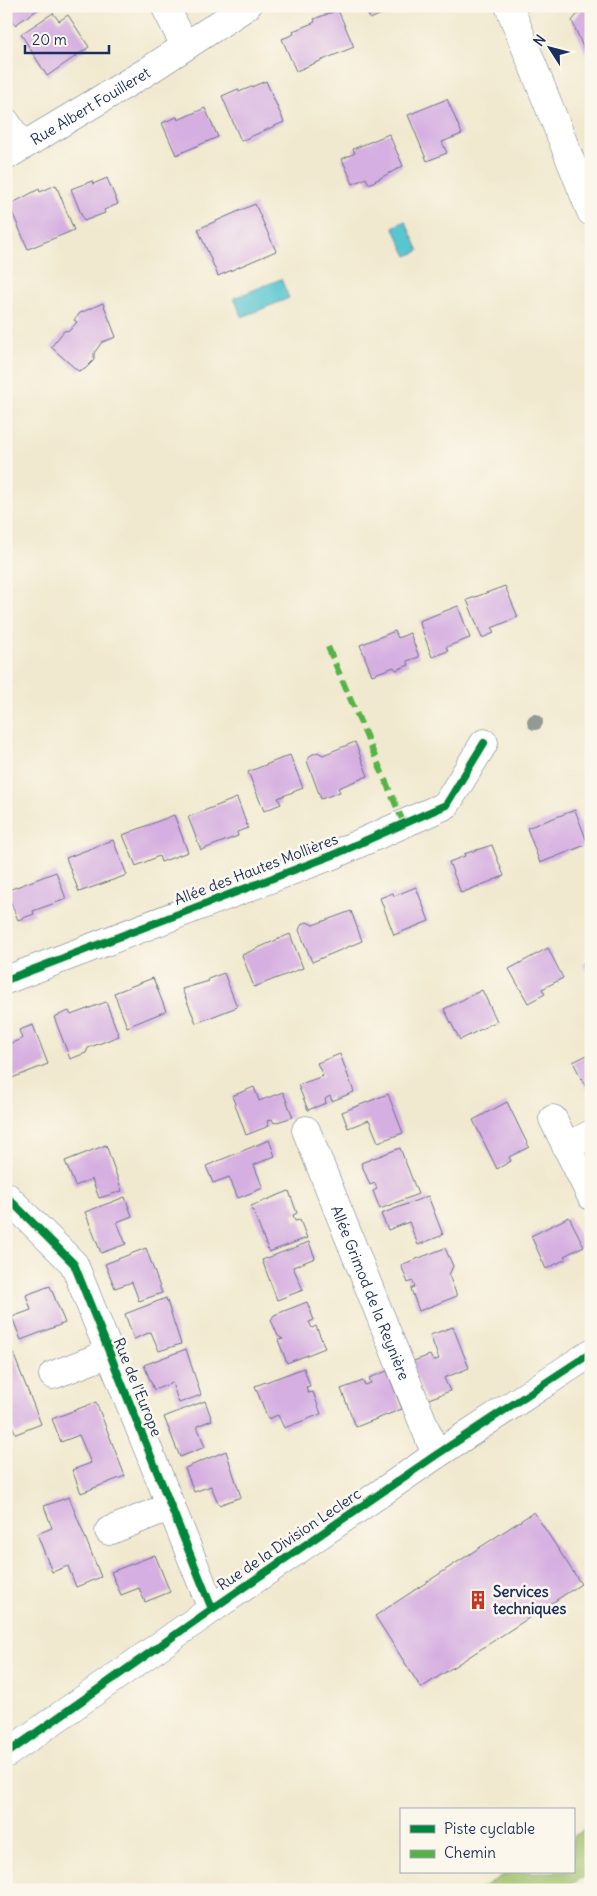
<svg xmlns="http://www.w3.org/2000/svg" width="597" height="1896" font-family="Delius,sans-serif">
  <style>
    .green { fill: #9ec06a; stroke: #5c7864 }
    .water { fill: #59c6d0; stroke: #3a7a97 }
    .building { fill: #d5afe1 }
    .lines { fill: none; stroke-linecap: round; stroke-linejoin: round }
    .minor-casing { stroke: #667086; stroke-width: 29 }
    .minor { stroke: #fff; stroke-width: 28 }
    .quiet { stroke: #55b248; stroke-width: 6; stroke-dasharray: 12 6; stroke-linecap: butt }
    .cycleway-casing { stroke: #fbf7ec; stroke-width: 11 }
    .cycleway { stroke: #00873e; stroke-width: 8 }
    .tree { fill: #919a93 }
    .labels { text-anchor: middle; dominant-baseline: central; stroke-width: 5; stroke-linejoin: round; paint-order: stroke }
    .street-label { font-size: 15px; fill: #1b2f5e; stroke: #fbf7ec }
    .poi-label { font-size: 15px; font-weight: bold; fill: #1b2f5e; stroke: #fbf7ec; text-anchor: start }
  </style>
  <rect width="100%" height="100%" fill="#fbf7ec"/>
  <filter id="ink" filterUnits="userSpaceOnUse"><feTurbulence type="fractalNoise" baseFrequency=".02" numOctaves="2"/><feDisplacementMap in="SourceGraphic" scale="10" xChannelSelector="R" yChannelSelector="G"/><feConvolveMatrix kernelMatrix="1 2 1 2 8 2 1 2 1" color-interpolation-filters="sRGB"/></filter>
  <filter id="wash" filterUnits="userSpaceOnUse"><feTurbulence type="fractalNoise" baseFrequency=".0096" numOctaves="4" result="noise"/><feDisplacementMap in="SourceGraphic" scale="20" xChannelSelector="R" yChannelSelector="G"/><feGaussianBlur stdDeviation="1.12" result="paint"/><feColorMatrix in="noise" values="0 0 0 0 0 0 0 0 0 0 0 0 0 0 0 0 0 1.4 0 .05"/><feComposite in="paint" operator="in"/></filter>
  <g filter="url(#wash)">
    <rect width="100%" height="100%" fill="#f1e9cf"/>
    <polygon class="green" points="591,1826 591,1873 561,1890 478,1890 509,1872 573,1872 573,1836"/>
    <g class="water">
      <polygon points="405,221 419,251 407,256 393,227"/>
      <polygon points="281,279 289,298 242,317 234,298"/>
    </g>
    <g id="blocks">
      <g class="building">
        <polygon points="6,6 43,6 15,25 6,12"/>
        <polygon points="364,6 400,6 370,19"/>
        <polygon points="584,6 591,6 591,66 572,21"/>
        <polygon points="338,10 354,47 296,71 282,39 294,34 293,31 315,22 314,19"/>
        <polygon points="53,13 59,21 68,15 89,47 47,76 21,34"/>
        <polygon points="266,81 284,122 241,141 222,96 238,89 239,92"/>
        <polygon points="447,99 462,134 442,142 447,153 427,161 408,115"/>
        <polygon points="205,108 218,137 176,155 162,123 177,117 178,120"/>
        <polygon points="389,134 403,166 369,184 366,178 353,184 342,159 355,153 353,149"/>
        <polygon points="107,178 118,204 104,210 105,213 84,221 71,189 92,181 93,184"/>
        <polygon points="56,185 74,230 28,249 9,205 39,189 40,192"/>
        <polygon points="255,204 276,251 218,276 198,229"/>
        <polygon points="103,303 116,337 102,342 94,353 94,360 85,369 78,371 51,347 64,331 70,330 77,322 74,320 80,313"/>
        <polygon points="505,586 518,617 492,628 494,633 482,638 467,600"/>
        <polygon points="458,606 470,638 446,647 448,651 432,657 419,621"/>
        <polygon points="395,631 398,638 410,633 419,657 407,661 409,665 396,670 394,667 372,675 360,645"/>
        <polygon points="355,742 368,776 338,788 340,792 321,799 307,761 311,755 318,752 323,755"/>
        <polygon points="290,755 303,788 278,798 281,804 264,811 248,772"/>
        <polygon points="237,798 248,828 237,832 238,836 201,850 188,817"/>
        <polygon points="575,810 588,844 540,863 527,828"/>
        <polygon points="174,815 188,852 161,862 159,856 136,866 123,835"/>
        <polygon points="113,840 127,875 79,892 66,858"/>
        <polygon points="492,845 504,876 461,893 449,862 465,856 464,854"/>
        <polygon points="56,872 66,899 33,911 34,914 18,920 6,891"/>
        <polygon points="416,887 429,921 394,935 380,898 393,893 394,896"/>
        <polygon points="351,911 362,941 312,962 299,930 302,924 307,922 313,925"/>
        <polygon points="290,934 303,968 254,987 242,955"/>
        <polygon points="548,948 563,978 542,989 545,994 528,1003 509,969"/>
        <polygon points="591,960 591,978 583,964"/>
        <polygon points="224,973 237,1007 196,1023 182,989 209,981 208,979"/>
        <polygon points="153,978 166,1011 127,1027 114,993"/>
        <polygon points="482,990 497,1021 460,1040 444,1009"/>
        <polygon points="106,1002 119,1036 88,1048 86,1053 70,1059 54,1017 69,1011 71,1015"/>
        <polygon points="33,1025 48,1064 7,1080 6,1045 22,1039 19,1030"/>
        <polygon points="591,1053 591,1097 573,1062"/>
        <polygon points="340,1054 354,1092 332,1101 330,1096 325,1099 326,1103 308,1110 298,1085 323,1076 317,1063"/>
        <polygon points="254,1087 259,1101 283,1092 293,1117 274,1123 272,1119 267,1121 269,1126 246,1135 232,1096"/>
        <polygon points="388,1094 403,1133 378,1142 369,1120 348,1128 342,1112"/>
        <polygon points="507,1102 529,1147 509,1157 511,1161 497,1169 473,1120"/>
        <polygon points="269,1140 275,1156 254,1165 263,1188 238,1198 229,1177 213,1183 206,1166"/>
        <polygon points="106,1145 122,1191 99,1198 92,1179 75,1186 65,1161"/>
        <polygon points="400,1148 418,1194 380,1209 373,1191 377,1189 375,1183 370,1185 361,1163"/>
        <polygon points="289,1191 297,1213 293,1215 295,1221 300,1220 307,1238 269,1252 251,1206"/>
        <polygon points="428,1196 443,1235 418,1245 409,1222 388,1230 381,1214"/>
        <polygon points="125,1197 132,1216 117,1222 126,1244 101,1253 85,1212"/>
        <polygon points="569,1217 584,1246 564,1256 566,1259 546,1269 531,1236"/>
        <polygon points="309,1242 315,1258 293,1267 303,1290 277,1300 262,1260"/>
        <polygon points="146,1248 162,1293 139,1301 132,1282 115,1288 105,1264"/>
        <polygon points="445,1248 453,1266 449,1275 457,1296 419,1311 411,1289 415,1287 413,1281 408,1283 401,1265"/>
        <polygon points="50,1286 65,1323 21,1340 12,1317 31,1310 26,1295"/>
        <polygon points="166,1298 181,1344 159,1351 151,1332 134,1339 125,1314"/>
        <polygon points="307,1302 314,1320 309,1322 312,1328 316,1326 325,1348 287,1363 278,1340 283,1339 278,1336 271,1320 274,1315"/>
        <polygon points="453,1327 469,1368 444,1378 450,1391 426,1400 411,1362 430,1355 433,1361 439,1359 430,1335"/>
        <polygon points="9,1343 41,1424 16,1434 6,1413 6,1344"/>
        <polygon points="186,1349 201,1395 179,1403 172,1383 154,1390 144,1365"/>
        <polygon points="304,1368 310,1386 306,1387 308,1393 313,1392 321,1414 284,1428 278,1415 268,1419 255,1386"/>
        <polygon points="387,1371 402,1409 356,1427 341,1389 363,1381 365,1385 371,1383 369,1378"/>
        <polygon points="205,1401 212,1420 197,1426 205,1447 180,1457 164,1417"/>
        <polygon points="96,1402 125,1476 81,1493 72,1470 91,1463 79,1435 61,1442 52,1419"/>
        <polygon points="226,1451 241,1497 219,1505 211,1486 194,1492 185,1468"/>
        <polygon points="69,1497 101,1577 76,1587 68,1566 52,1572 37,1534 52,1528 44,1506"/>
        <polygon points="534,1512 581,1584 421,1688 375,1616"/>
        <polygon points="155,1555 170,1592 145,1602 139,1588 121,1595 111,1572"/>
      </g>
    </g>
  </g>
  <g filter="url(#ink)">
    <use href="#blocks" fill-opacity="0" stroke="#667086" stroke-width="1"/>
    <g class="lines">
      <g class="minor-casing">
        <g id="minor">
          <polyline points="165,6 185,46"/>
          <polyline points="509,6 591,212"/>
          <polyline points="6,122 22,146"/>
          <path id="s1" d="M 6,156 L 146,72 L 247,6"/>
          <polyline points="6,980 333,855 446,805 484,743"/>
          <polyline points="553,1119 591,1196"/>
          <path id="s2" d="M 306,1130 L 436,1455"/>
          <polyline points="566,1147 591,1134"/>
          <polyline points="6,1196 74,1264 212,1609"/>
          <polyline points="53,1375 110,1353"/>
          <polyline points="109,1531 171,1506"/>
          <polyline points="6,1754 212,1609 436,1455 591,1353"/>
        </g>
      </g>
      <use href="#minor" class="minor"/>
      <polyline class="quiet" points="328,647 404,824"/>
      <g class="cycleway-casing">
        <g id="cycleway">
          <polyline points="6,980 333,855 446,805 484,743"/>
          <polyline points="6,1196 74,1264 212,1609"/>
          <polyline points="6,1754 212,1609 436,1455 591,1353"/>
        </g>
      </g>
      <use href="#cycleway" class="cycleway"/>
    </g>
    <circle class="tree" cx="535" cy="722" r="8"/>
  </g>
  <defs>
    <g id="building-bare" transform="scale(1.5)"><path d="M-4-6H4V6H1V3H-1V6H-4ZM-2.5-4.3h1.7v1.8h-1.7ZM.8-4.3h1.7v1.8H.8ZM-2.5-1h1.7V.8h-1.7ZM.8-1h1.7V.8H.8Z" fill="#c8321e" stroke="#fbf7ec" stroke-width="2.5" paint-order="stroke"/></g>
  </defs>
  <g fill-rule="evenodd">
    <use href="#building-bare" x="478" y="1600"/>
  </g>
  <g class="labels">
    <g class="street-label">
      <text stroke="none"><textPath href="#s1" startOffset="98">Rue Albert Fouilleret</textPath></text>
      <text transform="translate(256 869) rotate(-21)">Allée des Hautes Mollières</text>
      <text stroke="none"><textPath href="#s2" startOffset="175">Allée Grimod de la Reynière</textPath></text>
      <text transform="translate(138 1387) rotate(68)">Rue de l'Europe</text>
      <text transform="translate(289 1539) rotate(-34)">Rue de la Division Leclerc</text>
    </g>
    <g class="poi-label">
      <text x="493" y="1591">Services<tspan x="493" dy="17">techniques</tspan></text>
    </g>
  </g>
  <rect width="597" height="1896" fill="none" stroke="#fbf7ec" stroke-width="25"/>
  <rect x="400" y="1808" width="175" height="65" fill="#fbf7ec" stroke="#a1a7b3"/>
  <rect x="410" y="1825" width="25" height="8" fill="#00873e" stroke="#a1a7b3"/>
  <text x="444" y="1834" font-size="15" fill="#1b2f5e">Piste cyclable</text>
  <rect x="410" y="1850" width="25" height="8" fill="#55b248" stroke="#a1a7b3"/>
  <text x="444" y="1858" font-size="15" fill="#1b2f5e">Chemin</text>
  <g transform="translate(550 48) rotate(306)" stroke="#fbf7ec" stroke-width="4" paint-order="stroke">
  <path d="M0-4L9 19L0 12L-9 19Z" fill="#1b2f5e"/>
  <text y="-8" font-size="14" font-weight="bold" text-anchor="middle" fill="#1b2f5e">N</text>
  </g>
  <path d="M25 45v8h84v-8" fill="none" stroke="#1b2f5e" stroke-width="2.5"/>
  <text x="32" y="45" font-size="15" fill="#1b2f5e" stroke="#fbf7ec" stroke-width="4" paint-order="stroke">20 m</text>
</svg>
